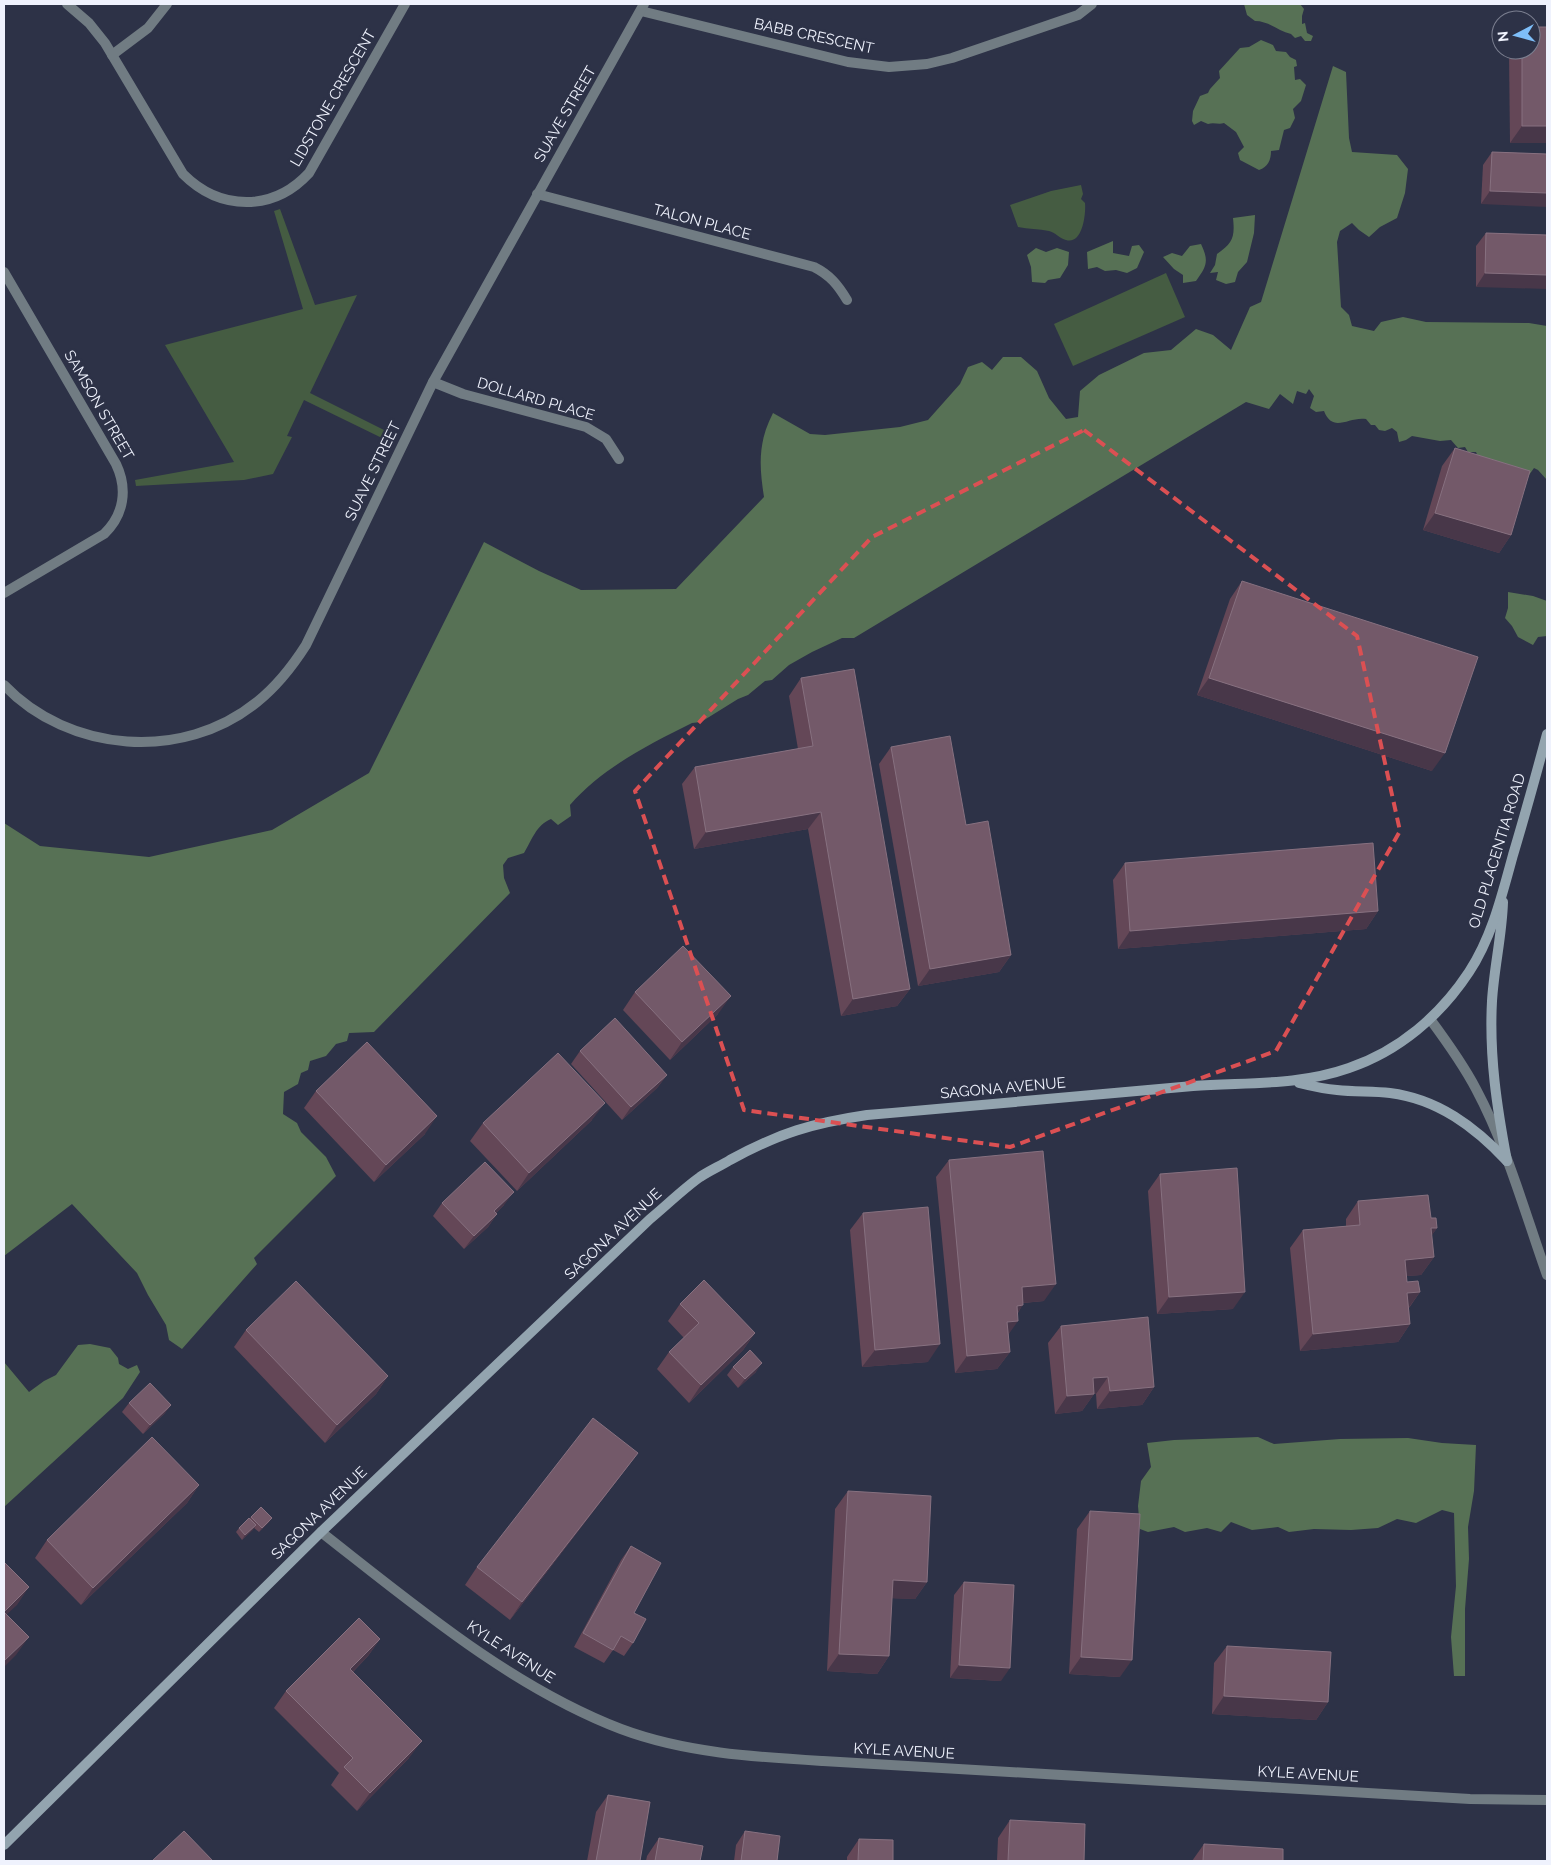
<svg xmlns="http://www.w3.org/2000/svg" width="1551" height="1865" font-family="Raleway,sans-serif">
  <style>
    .green { fill: #455c42 }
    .forest { fill: #577155 }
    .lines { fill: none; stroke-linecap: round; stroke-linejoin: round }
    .minor { stroke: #717c83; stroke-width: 10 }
    .tertiary { stroke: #717c83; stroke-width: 10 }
    .secondary { stroke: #93a4af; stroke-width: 10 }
    .wall { fill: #644757 }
    .shaded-wall { fill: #483749 }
    .building { fill: #735969; stroke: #877180 }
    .marked { fill: none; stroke: #db5053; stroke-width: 4; stroke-dasharray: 10 6; stroke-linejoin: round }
    .labels { text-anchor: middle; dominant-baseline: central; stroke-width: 5; stroke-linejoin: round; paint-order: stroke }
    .street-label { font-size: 15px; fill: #eff2fd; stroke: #2d3247 }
  </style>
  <rect width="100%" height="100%" fill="#2d3247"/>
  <g class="green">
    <path d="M 1081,185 L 1083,194 L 1081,199 L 1085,203 C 1086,213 1083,245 1066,240 C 1060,239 1055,232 1049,231 C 1039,229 1028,229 1018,227 L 1010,205 L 1051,191 Z"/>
    <polygon points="280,209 315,305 357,295 310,393 388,432 384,439 304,400 287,436 292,437 273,474 244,480 136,486 135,480 234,462 165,345 303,309 274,211"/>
    <polygon points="1166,273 1185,317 1073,366 1054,324"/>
  </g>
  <g class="forest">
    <path d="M 1244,4 L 1300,4 L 1304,9 L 1302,16 L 1302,24 L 1305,23 L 1307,33 L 1313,36 L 1311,41 L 1305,41 L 1301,36 L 1295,38 L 1291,34 C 1278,31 1269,21 1255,21 L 1247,15 Z"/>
    <path d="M 1261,40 L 1273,45 L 1276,51 L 1286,52 L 1290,57 L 1296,60 L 1297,66 L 1294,67 L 1295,80 L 1300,79 L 1306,85 L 1301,101 L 1293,109 L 1295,118 L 1290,128 L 1284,130 L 1279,150 L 1271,151 C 1271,160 1268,167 1259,170 L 1240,160 L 1238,153 L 1244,147 L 1236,132 L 1224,123 C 1219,125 1214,122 1208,124 L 1201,121 L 1194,125 L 1192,121 L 1193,111 L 1200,96 L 1208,93 L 1210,89 L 1220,78 L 1219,71 L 1240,48 L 1249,47 Z"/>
    <path d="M 1333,66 L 1346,72 L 1349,138 L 1352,152 L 1397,155 L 1408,169 L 1405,193 L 1397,218 L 1380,227 L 1369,237 L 1359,230 L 1352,223 L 1340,231 L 1337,242 L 1341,307 L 1349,315 L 1352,326 L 1374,331 L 1381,322 L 1403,317 L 1426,322 L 1529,323 L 1547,326 L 1547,480 L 1538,470 L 1534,468 L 1529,475 L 1479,459 L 1476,452 L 1468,452 L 1465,447 L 1458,448 L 1451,440 L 1440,441 L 1412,436 L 1406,440 L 1399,442 L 1397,432 L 1392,428 L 1385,431 L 1379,430 L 1375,425 L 1371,425 L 1366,419 C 1349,416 1333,434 1324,411 L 1316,412 L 1310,408 L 1314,396 L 1309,389 L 1306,394 L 1297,391 L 1293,404 L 1280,394 L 1269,409 L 1246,402 L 854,638 L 842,638 L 812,652 L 789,665 L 772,680 L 765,681 L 748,695 L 738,699 L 701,722 L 692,723 C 648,745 602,768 570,805 L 571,816 L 558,825 L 551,819 C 536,825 532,840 524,853 L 508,858 L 503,865 L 504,878 L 510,893 L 374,1032 L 349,1033 L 347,1041 L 336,1044 L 326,1056 L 310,1061 L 308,1070 L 301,1073 L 298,1084 L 284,1092 L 283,1114 L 297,1123 L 301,1132 L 326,1157 L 336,1176 L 254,1258 L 257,1264 L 182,1349 L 169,1340 L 166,1325 L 148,1295 L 137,1273 L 72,1204 L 4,1256 L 4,823 L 40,846 L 149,857 L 272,830 L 369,773 L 484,542 L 539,571 L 581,590 L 676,589 L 764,497 C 759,465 758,442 773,413 L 810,434 L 825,435 L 900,427 L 928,420 L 960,384 L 968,367 L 982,362 L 992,370 L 1003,357 L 1021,357 L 1037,371 L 1049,398 L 1066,419 L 1078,417 L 1080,391 L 1099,375 L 1144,353 L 1171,350 L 1196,329 L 1213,335 L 1231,350 L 1250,307 L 1261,302 Z"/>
    <path d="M 1255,215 L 1254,233 L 1247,262 L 1238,272 L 1235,282 L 1226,284 L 1216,280 L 1218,272 L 1210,273 L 1215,265 L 1217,254 C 1233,243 1235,237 1233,218 Z"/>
    <polygon points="1113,241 1113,253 1129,256 1132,246 1139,245 1144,252 1137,268 1127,273 1116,270 1105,271 1097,267 1088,269 1087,252"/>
    <path d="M 1201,244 C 1209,261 1207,266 1196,281 L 1183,283 L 1183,275 L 1174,269 L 1163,257 L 1172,253 L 1182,256 L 1190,246 Z"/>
    <polygon points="1036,248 1046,252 1057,248 1069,252 1068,265 1060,278 1048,280 1045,283 1032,282 1031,267 1027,255"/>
    <polygon points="1508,592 1533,596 1547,601 1547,636 1538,637 1533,645 1518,637 1512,626 1505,618 1508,608"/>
    <polygon points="90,1344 110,1348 118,1358 119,1364 128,1369 137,1365 140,1372 123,1398 4,1507 4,1362 29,1392 44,1381 56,1375 78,1345"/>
    <polygon points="1258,1437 1274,1444 1340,1439 1408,1438 1442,1443 1476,1445 1474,1491 1468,1527 1469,1559 1465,1609 1465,1676 1454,1676 1451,1637 1456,1586 1454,1513 1442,1510 1416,1523 1397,1519 1378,1528 1351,1530 1314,1529 1289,1532 1278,1527 1252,1530 1231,1522 1221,1532 1207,1528 1185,1532 1174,1527 1148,1532 1140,1529 1138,1506 1141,1481 1151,1467 1147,1443 1174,1440"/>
  </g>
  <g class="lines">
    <g class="minor">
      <path d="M 67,4 L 89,23 L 105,43 L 183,174 C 220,211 273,212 309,173 L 405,4"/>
      <polyline points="641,11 848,62 889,67 927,64 952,58 1078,15 1092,4"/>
      <polyline points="112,55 148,28 167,4"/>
      <path d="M 537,194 L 814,267 C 830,275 838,285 847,300"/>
      <path d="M 4,272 L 116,464 C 128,489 124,515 104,534 L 4,593"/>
      <polyline points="433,382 463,394 586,427 606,439 619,459"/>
      <path d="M 4,685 C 69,753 183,762 257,702 C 277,686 292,667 306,645 L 433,382 L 644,4"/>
      <path d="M 321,1532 C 413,1604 511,1687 621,1729 C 685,1753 755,1757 823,1761 L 1470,1799 L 1547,1800"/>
    </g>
    <path class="tertiary" d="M 1430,1019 C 1447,1042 1463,1064 1476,1089 C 1507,1147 1525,1213 1547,1275"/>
    <g class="secondary">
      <path d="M 1503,902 C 1502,935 1494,968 1492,1001 C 1489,1056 1497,1108 1507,1161"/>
      <path d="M 1299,1083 C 1311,1086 1324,1089 1337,1090 C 1355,1092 1373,1091 1390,1093 C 1438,1099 1475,1127 1507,1161"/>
      <path d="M 4,1845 L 321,1532 L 650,1219 C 667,1205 683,1189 700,1177 C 709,1171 720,1166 730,1160 C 779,1133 813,1123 867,1115 C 976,1106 1085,1096 1193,1086 C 1246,1082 1298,1086 1349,1068 C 1399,1051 1440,1016 1469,972 C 1492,937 1502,895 1513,855 C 1525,815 1536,775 1547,734"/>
    </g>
  </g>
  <g class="wall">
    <polygon points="1509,50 1531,50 1547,143 1510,143"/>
    <polygon points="1492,152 1547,154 1481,204 1483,165"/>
    <polygon points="1486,233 1547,235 1476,287 1476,246"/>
    <polygon points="1455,448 1511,535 1499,553 1423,530 1442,466"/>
    <polygon points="1242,581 1432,771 1197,695 1230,599"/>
    <polygon points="801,678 910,989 897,1006 841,1016 808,829 694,849 682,784 695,767 798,749 789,696"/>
    <polygon points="891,747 966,825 1011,955 999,972 918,986 879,764"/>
    <polygon points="1125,863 1378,911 1366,929 1118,949 1113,880"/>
    <polygon points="635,992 718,1014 670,1060 623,1010"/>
    <polygon points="580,1051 667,1075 657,1088 622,1120 571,1064"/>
    <polygon points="316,1091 425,1134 374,1182 304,1108"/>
    <polygon points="592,1120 517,1191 470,1141 483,1123"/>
    <polygon points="949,1160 1044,1301 1023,1303 1018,1313 1008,1336 1010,1352 997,1369 955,1373 936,1177"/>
    <polygon points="1160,1174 1233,1309 1157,1314 1148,1191"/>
    <polygon points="1358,1201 1431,1218 1437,1228 1431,1236 1434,1257 1421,1275 1407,1276 1407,1282 1420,1292 1409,1308 1410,1324 1398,1342 1300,1351 1290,1248 1303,1230 1346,1226 1346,1219"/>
    <polygon points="442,1203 504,1205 496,1213 497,1214 488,1227 464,1249 433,1216"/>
    <polygon points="863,1213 928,1362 862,1367 850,1230"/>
    <polygon points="680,1304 755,1333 743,1350 689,1403 657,1369 669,1352 684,1338 668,1321"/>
    <polygon points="1061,1326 1154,1387 1142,1405 1097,1409 1096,1394 1094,1394 1082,1411 1055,1414 1048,1343"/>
    <polygon points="246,1330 388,1376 376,1394 325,1443 234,1347"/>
    <polygon points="733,1367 756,1372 738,1388 727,1375"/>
    <polygon points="129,1403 171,1405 164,1414 143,1434 122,1412"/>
    <polygon points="638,1453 625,1470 510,1620 465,1585 477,1567"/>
    <polygon points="199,1485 187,1503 81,1605 35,1558 47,1540"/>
    <polygon points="848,1491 927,1582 915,1599 892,1598 889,1656 877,1674 827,1671 835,1509"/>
    <polygon points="1090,1511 1120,1677 1069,1674 1077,1529"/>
    <polygon points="251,1517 272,1518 268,1523 259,1532 254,1528 242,1540 236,1532 239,1528"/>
    <polygon points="631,1546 634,1613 633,1643 624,1656 613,1650 604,1663 574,1647 621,1560"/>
    <polygon points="964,1582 1001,1681 950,1678 954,1595"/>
    <polygon points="380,1639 368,1656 353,1672 409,1758 357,1811 331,1785 339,1773 274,1708 286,1691"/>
    <polygon points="1227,1646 1328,1702 1316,1720 1212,1714 1214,1663"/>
    <polygon points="608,1795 640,1861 587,1861 596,1812"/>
    <polygon points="1010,1820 1084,1861 997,1861 998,1838"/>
    <polygon points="745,1831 777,1861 734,1861 736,1845"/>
    <polygon points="659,1838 700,1861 646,1861 647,1856"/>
    <polygon points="859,1839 893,1861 847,1861 847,1857"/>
    <polygon points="1204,1844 1283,1861 1192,1861"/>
  </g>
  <g class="shaded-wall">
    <polygon points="1522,126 1547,126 1547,143 1510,143"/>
    <polygon points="1490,191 1547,193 1547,207 1481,204"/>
    <polygon points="1485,273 1547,275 1547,289 1476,287"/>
    <polygon points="1435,513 1511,535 1499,553 1423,530"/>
    <polygon points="1209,678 1445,753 1432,771 1197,695"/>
    <polygon points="821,812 808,829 694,849 706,832"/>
    <polygon points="1378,911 1366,929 1118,949 1130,931"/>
    <polygon points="1011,955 999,972 918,986 930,969"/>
    <polygon points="910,989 897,1006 841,1016 853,999"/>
    <polygon points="731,996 718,1014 670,1060 682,1042"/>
    <polygon points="667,1075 657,1088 622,1120 631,1107"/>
    <polygon points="605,1103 592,1120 517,1191 529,1173"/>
    <polygon points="437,1116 425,1134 374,1182 386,1165"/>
    <polygon points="514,1192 504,1205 485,1224 494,1211"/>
    <polygon points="497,1214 488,1227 464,1249 474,1236"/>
    <polygon points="1431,1228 1437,1228 1425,1245"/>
    <polygon points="1434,1257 1421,1275 1393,1277 1405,1260"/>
    <polygon points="1056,1284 1044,1301 1010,1304 1022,1287"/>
    <polygon points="1245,1292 1233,1309 1157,1314 1169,1297"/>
    <polygon points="1420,1292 1407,1310 1407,1293"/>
    <polygon points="1023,1305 1012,1321 1018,1321 1006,1338 994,1339 1017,1306"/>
    <polygon points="1410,1324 1398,1342 1300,1351 1313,1334"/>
    <polygon points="755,1333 743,1350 689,1403 701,1385"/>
    <polygon points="940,1344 928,1362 862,1367 875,1350"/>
    <polygon points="1010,1352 997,1369 955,1373 967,1356"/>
    <polygon points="762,1363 756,1372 738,1388 745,1379"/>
    <polygon points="388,1376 376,1394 325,1443 337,1425"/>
    <polygon points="1108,1377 1096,1394 1094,1394 1082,1411 1055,1414 1067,1396 1093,1378"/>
    <polygon points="1154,1387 1142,1405 1097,1409 1110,1391"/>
    <polygon points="171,1405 164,1414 143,1434 150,1425"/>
    <polygon points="638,1453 625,1470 510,1620 522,1602"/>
    <polygon points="199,1485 187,1503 81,1605 93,1588"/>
    <polygon points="272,1518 268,1523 259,1532 262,1528"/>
    <polygon points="256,1525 253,1530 242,1540 245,1535"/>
    <polygon points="893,1580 927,1582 915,1599 880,1598"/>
    <polygon points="29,1587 17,1605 4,1617 4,1612"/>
    <polygon points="29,1637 16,1655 4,1667 4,1661"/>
    <polygon points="380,1639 368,1656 338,1687 350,1669"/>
    <polygon points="839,1654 889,1656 877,1674 827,1671"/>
    <polygon points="1081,1657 1132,1660 1120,1677 1069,1674"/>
    <polygon points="959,1665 1010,1668 1001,1681 950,1678"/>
    <polygon points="1224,1696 1328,1702 1316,1720 1212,1714"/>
    <polygon points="422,1741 409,1758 357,1811 370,1793"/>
  </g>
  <g class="building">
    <polygon points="1531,27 1547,27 1547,126 1522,126 1522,50 1531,50"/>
    <polygon points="1492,152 1547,154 1547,193 1490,191"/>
    <polygon points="1486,233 1547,235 1547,275 1485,273"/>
    <polygon points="1455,448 1530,471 1511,535 1435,513"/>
    <polygon points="1242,581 1478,657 1445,753 1209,678"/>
    <polygon points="854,669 910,989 853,999 821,812 706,832 695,767 813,746 801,678"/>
    <polygon points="950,736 966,825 988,821 1011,955 930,969 891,747"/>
    <polygon points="1373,843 1378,911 1130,931 1125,863"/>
    <polygon points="683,946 731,996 682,1042 635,992"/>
    <polygon points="615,1018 667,1075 631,1107 580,1051"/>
    <polygon points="367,1042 437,1116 386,1165 316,1091"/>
    <polygon points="558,1053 605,1103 529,1173 483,1123"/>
    <polygon points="1043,1151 1056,1284 1022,1287 1023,1305 1017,1306 1018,1321 1007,1322 1010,1352 967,1356 949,1160"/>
    <polygon points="485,1162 514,1192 494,1211 497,1214 474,1236 442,1203"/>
    <polygon points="1237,1168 1245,1292 1169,1297 1160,1174"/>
    <polygon points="1428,1195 1431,1218 1436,1218 1437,1228 1431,1228 1434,1257 1405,1260 1407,1282 1418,1281 1420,1292 1407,1293 1410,1324 1313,1334 1303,1230 1360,1225 1358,1201"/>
    <polygon points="928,1207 940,1344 875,1350 863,1213"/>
    <polygon points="704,1280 755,1333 701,1385 669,1352 699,1323 680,1304"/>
    <polygon points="296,1281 388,1376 337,1425 246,1330"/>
    <polygon points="1148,1317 1154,1387 1110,1391 1108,1377 1093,1378 1094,1394 1067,1396 1061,1326"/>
    <polygon points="750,1350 762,1363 745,1379 733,1367"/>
    <polygon points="150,1383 171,1405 150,1425 129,1403"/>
    <polygon points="593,1418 638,1453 522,1602 477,1567"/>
    <polygon points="152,1437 199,1485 93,1588 47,1540"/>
    <polygon points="848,1491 931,1496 927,1582 893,1580 889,1656 839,1654"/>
    <polygon points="261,1507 272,1518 262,1528 251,1517"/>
    <polygon points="1090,1511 1140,1514 1132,1660 1081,1657"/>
    <polygon points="249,1518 256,1525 245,1535 239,1528"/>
    <polygon points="631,1546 661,1563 634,1613 646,1619 633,1643 621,1636 613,1650 583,1633"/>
    <polygon points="4,1562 29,1587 4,1612 29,1637 4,1661"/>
    <polygon points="964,1582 1014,1585 1010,1668 959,1665"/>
    <polygon points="359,1618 380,1639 350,1669 422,1741 370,1793 344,1767 353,1758 286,1691"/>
    <polygon points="1227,1646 1331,1652 1328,1702 1224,1696"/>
    <polygon points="608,1795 650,1802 640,1861 596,1861"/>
    <polygon points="1010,1820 1085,1824 1084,1861 1008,1861"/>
    <polygon points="184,1831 213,1861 152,1861"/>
    <polygon points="745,1831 780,1836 777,1861 741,1861"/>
    <polygon points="659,1838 703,1846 700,1861 655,1861"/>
    <polygon points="859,1839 893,1840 893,1861 858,1861"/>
    <polygon points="1204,1844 1283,1849 1283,1861 1203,1861"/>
  </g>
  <path class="marked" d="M 1084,430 L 1357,636 L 1400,831 L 1276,1051 L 1010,1147 L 744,1110 L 635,791 L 872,537 Z"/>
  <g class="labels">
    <g class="street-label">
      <text transform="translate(814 36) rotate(12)">BABB CRESCENT</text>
      <text transform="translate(333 98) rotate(-60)">LIDSTONE CRESCENT</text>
      <text transform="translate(565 114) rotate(-60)">SUAVE STREET</text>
      <text transform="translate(702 222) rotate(15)">TALON PLACE</text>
      <text transform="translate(536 399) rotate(16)">DOLLARD PLACE</text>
      <text transform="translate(99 405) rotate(60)">SAMSON STREET</text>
      <text transform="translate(373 471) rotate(-64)">SUAVE STREET</text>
      <text transform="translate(1497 851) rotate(-73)">OLD PLACENTIA ROAD</text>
      <text transform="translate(1003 1088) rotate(-5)">SAGONA AVENUE</text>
      <text transform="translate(613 1234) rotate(-43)">SAGONA AVENUE</text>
      <text transform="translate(319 1513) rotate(-44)">SAGONA AVENUE</text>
      <text transform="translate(511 1652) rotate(33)">KYLE AVENUE</text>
      <text transform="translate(904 1751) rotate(3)">KYLE AVENUE</text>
      <text transform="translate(1308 1774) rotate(3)">KYLE AVENUE</text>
    </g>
  </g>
  <rect width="1551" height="1865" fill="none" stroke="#eff2fd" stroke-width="10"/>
  <g transform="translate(1516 35) rotate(264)"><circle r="24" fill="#2d3247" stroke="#7b7f90"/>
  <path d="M0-4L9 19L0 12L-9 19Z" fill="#7ebef9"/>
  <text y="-8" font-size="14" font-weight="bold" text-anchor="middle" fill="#eff2fd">N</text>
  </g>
</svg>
